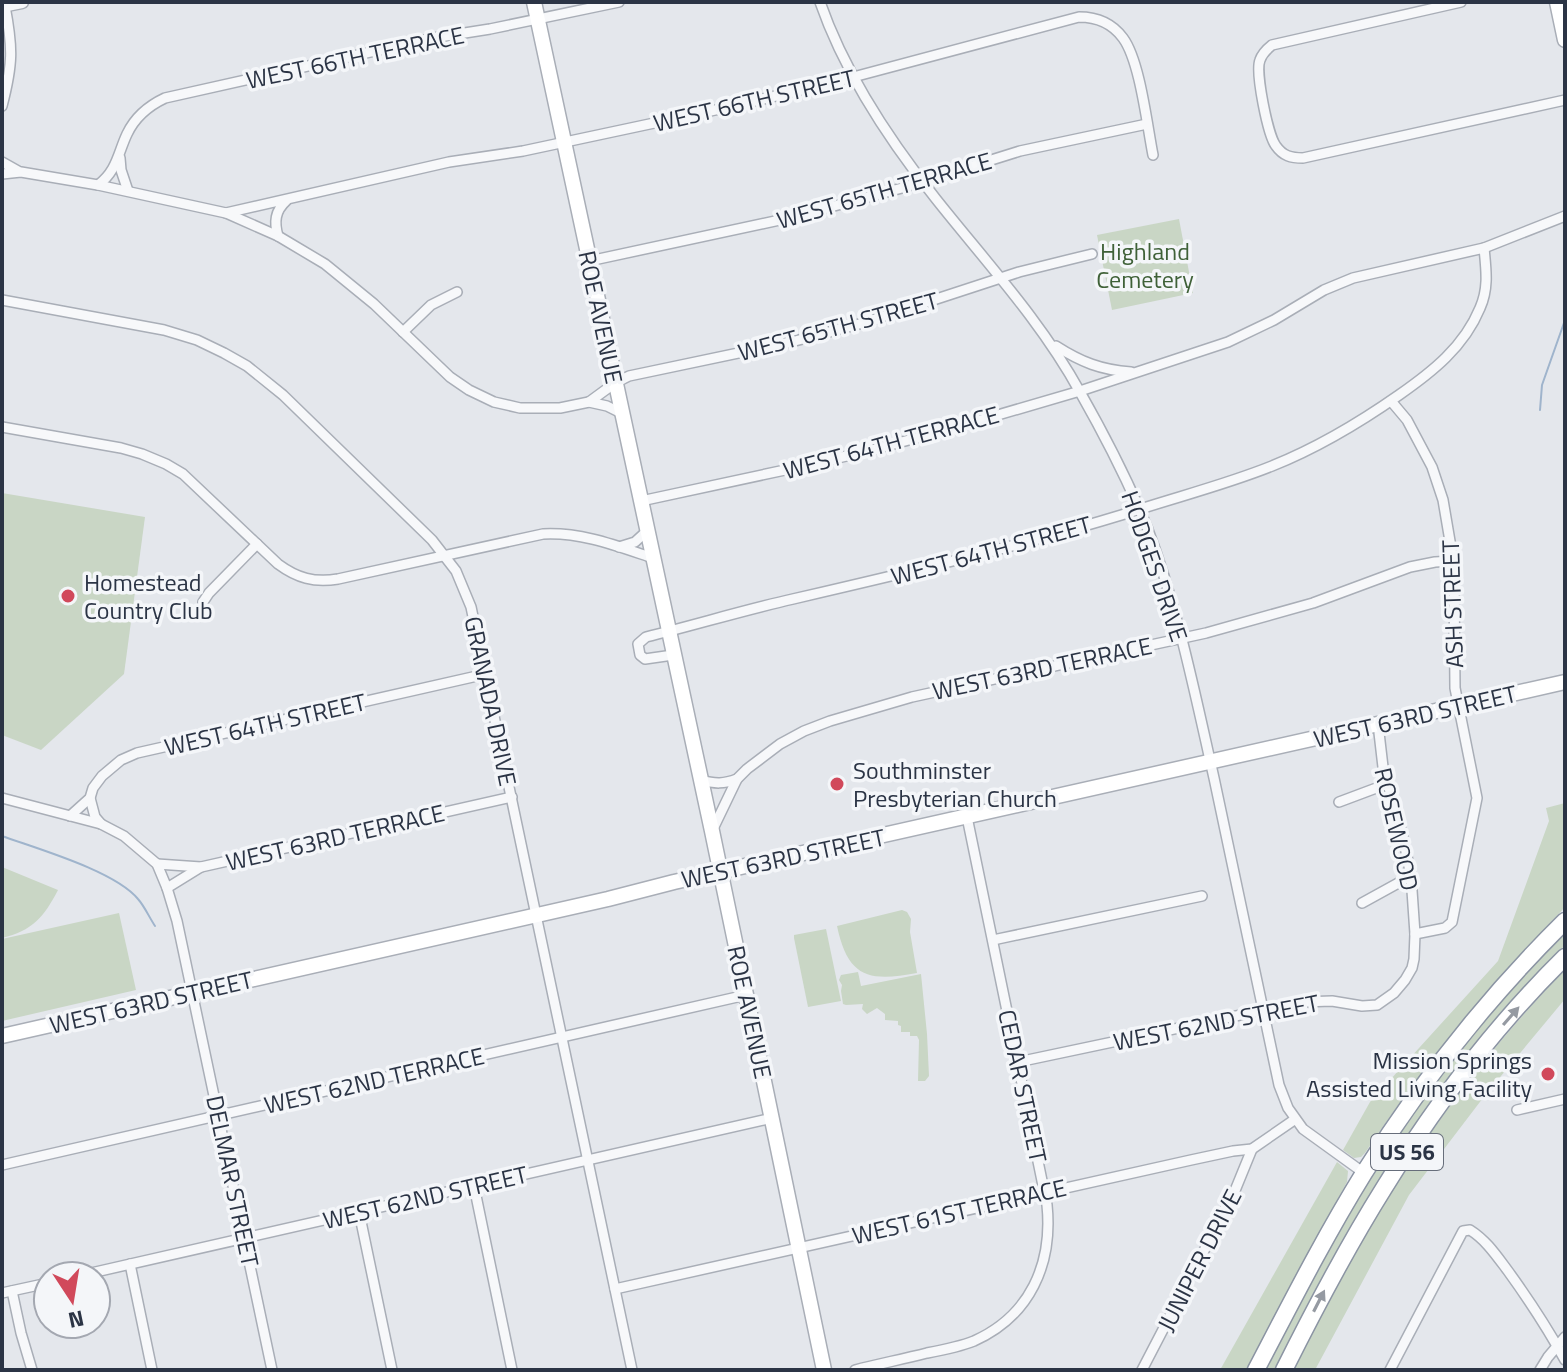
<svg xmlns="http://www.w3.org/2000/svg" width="1567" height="1372" font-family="'Titillium Web',sans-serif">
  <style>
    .green { fill: #c9d6c5 }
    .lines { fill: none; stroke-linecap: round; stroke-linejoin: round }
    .stream { stroke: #9fb4cc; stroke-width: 2 }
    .minor-casing { stroke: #a9aeb7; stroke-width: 12 }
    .tertiary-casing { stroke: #a9aeb7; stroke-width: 15 }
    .secondary-casing { stroke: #a9aeb7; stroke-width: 17 }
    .trunk-casing { stroke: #8b94a3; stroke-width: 19 }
    .minor { stroke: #f7f8fa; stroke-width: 9 }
    .tertiary { stroke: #f7f8fa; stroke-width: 12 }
    .secondary { stroke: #fff; stroke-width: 14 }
    .trunk { stroke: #fff; stroke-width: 16 }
    .oneway { fill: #959aa2 }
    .poi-dot { fill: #d1495b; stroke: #f4f6f9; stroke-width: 3 }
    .labels { text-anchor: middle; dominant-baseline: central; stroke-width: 7; stroke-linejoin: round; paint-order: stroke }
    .shield { fill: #f4f6f9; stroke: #676e7b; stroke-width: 2 }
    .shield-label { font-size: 22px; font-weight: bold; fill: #2b3445 }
    .street-label { font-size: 24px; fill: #2b3445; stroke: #f4f6f9 }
    .park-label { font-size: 24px; fill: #3f6138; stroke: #f4f6f9 }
    .poi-label { font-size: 24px; fill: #2b3445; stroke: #f4f6f9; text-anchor: start }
  </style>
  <rect width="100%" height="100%" fill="#e4e7ec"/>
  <g class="green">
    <polygon points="1179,219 1193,293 1112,310 1097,235"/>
    <polygon points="2,493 145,517 124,674 41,750 2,735"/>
    <path d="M 1565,803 L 1565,907 C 1493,985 1423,1065 1365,1153 L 1361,1157 L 1354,1158 L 1343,1150 L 1370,1102 L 1498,961 L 1549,821 L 1546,808 Z"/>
    <path d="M 2,867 L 58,890 C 44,917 32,931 2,938 Z"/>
    <path d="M 902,910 L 907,912 L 911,919 L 910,932 L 917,973 C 869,982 848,978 837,926 Z"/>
    <polygon points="119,913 136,990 2,1021 2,939"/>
    <polygon points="826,929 841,1001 808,1007 794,938 794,935"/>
    <path d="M 1565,931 L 1565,945 L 1488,1033 L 1276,1370 L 1264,1370 C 1291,1318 1317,1264 1347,1214 C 1385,1152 1426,1092 1471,1034 C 1500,998 1533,964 1565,931 Z"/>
    <path d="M 1565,970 L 1565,999 L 1486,1094 L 1409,1195 L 1315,1370 L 1293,1370 C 1305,1344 1320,1319 1333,1294 C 1395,1176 1472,1065 1565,970 Z"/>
    <polygon points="858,972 861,986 921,974 927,1034 929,1076 925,1081 918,1081 919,1040 917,1036 910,1036 910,1032 901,1032 901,1026 898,1025 898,1021 885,1020 885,1014 877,1008 867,1014 862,1009 863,1004 846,1005 843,1004 841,991 842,985 839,980 841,975"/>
    <polygon points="1337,1162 1348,1171 1347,1182 1247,1370 1220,1370"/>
  </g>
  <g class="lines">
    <g class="stream">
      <polyline points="1540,410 1542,385 1565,320"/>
      <path d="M 2,836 C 38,849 115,871 138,899 C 145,907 149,917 155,926"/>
    </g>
    <g class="minor-casing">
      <g id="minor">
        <path d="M 820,2 C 845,74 889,140 936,199 C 986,262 1041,321 1080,392 C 1105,436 1128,481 1147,527 C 1178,608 1195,694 1214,778 C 1236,880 1257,983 1279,1085 L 1288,1108 L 1303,1129 L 1364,1173"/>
        <path d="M 1461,2 L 1272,45 C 1267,49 1262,54 1260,60 C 1255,72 1268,136 1276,146 C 1283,156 1291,158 1303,158 L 1565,100"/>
        <path d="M 2,106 C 13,64 13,48 5,6"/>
        <polyline points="120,158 121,170 128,191"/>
        <polyline points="2,162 18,171"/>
        <path d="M 2,174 L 21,172 L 98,185 L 226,213 L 449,162 L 523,151 L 734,106 L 842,80 L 1079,17 C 1096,17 1112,23 1123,38 C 1140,61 1147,125 1153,155"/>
        <path d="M 98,185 C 117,171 118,153 127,134 C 135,117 148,106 165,98 L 433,38 L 490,29 L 619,2"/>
        <polyline points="226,213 278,236 325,264 374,304 450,377 469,390 494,402 520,408 560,408 589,402 607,406 621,413"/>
        <path d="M 278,236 C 274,222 275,211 286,201"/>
        <polyline points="589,261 789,218 902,188 1020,151 1147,124"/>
        <polyline points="2,300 164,330 197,340 224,353 247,366 283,395 432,540 456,571 471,607 632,1370"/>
        <polyline points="403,332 431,305 457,292"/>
        <path d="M 1056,346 C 1081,362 1101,370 1131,372"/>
        <polyline points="1391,401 1407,420 1432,467 1443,500 1451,547 1454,579 1455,688 1477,798 1452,922 1445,928 1415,934"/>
        <polyline points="589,402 615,383 629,376 795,341 863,323 1019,272 1092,254"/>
        <path d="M 2,427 L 121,448 L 142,454 L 166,464 L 183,474 L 278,564 C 297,578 314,583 338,579 L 543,534 C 582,532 617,546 653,558"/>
        <polyline points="641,501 785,470 864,452 950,429 1080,391 1228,342 1274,320 1324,290 1353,278 1484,248 1565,216"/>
        <polyline points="619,547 635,542 647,531"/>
        <polyline points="203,602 209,593 257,544"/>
        <path d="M 673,655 L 645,659 L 640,655 L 638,644 L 646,637 C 695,625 744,610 793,599 C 905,573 1017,547 1128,513 C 1176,497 1225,485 1272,466 C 1317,448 1359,423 1399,395 C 1432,372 1464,347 1480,308 C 1489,288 1486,269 1484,248"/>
        <path d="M 701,780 C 715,784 724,784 737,779"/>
        <polyline points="2,798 101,824 124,836 157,864 167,888 177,921 272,1370"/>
        <polyline points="90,798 95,817 101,824"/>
        <polyline points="1339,802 1387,784"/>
        <polyline points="70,816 90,798 93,788 102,776 121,760 137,753 486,674"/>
        <polyline points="712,831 737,779 747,769 780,744 804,731 830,721 912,697 1206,633 1313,603 1410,567 1435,562 1452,561"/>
        <polyline points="157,864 201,867 512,797"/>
        <polyline points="167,888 201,867"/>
        <polyline points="1362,903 1411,876"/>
        <polyline points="993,940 1202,896"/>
        <polyline points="1018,1062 1302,1002 1332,1001 1362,1006 1377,1005 1394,993 1405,980 1412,968 1414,959 1415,934 1411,876 1403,837 1383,767 1378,724"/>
        <polyline points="1517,1110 1565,1099"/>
        <polyline points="2,1165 746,995"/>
        <polyline points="474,1186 512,1370"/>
        <polyline points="359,1212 392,1370"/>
        <polyline points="130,1264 152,1370"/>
        <polyline points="78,1276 772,1118"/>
        <polyline points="615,1289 1191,1160 1233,1151 1252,1149 1294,1120"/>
        <polyline points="12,1291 21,1333 32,1370"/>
        <polyline points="2,1293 48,1283"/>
        <path d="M 855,1370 C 879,1364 903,1359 927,1353 C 943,1350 959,1347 974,1341 C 1030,1316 1053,1264 1047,1205 L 967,817"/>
        <polyline points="1142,1370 1234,1193 1252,1149"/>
        <path d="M 1390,1370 L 1463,1231 L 1470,1230 C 1486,1240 1496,1255 1508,1271 C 1529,1300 1548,1329 1565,1360"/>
        <polyline points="1540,1370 1548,1357 1565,1337"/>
      </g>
    </g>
    <g class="tertiary-casing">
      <polyline id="tertiary" points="2,6 22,2"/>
    </g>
    <g class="secondary-casing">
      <g id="secondary">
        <polyline points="534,2 712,831 824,1370"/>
        <polyline points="1557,2 1565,40"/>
        <polyline points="2,1036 608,899 674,882 1565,682"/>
      </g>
    </g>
    <g class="trunk-casing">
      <g id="trunk">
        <path d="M 1256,1370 C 1291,1303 1325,1236 1364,1173 C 1421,1082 1489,996 1565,921"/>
        <path d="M 1284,1370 C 1315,1308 1347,1247 1384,1188 C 1435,1105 1496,1025 1565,957"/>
      </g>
    </g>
    <use href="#minor" class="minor"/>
    <use href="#tertiary" class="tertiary"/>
    <use href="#secondary" class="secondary"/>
    <use href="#trunk" class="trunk"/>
  </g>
  <defs><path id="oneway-solid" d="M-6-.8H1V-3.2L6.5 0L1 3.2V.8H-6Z" transform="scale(2)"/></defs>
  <g class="oneway">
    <use href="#oneway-solid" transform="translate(1511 1016) rotate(-49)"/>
    <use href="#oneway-solid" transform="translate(1319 1301) rotate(-63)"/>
  </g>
  <g class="poi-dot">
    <circle cx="68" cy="596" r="8"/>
    <circle cx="837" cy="784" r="8"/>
    <circle cx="1548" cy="1074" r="8"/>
  </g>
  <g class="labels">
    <rect class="shield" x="1371" y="1134" width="72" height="36" rx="6"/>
    <g class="shield-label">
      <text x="1407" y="1152">US 56</text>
    </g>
    <g class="street-label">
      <text transform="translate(355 57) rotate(-12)">WEST 66TH TERRACE</text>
      <text transform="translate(754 100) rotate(-13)">WEST 66TH STREET</text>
      <text transform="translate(884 190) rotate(-16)">WEST 65TH TERRACE</text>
      <text transform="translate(601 317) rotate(78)">ROE AVENUE</text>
      <text transform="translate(838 326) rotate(-15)">WEST 65TH STREET</text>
      <text transform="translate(891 442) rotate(-15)">WEST 64TH TERRACE</text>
      <text transform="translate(991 550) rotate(-15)">WEST 64TH STREET</text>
      <text transform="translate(1155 566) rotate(71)">HODGES DRIVE</text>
      <text transform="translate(1452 604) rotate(-92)">ASH STREET</text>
      <text transform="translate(1042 668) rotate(-12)">WEST 63RD TERRACE</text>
      <text transform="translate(491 701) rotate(78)">GRANADA DRIVE</text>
      <text transform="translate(1415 716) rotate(-13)">WEST 63RD STREET</text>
      <text transform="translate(265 724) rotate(-13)">WEST 64TH STREET</text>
      <text transform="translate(1397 829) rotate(77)">ROSEWOOD</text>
      <text transform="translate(335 837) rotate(-13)">WEST 63RD TERRACE</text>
      <text transform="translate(783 858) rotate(-12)">WEST 63RD STREET</text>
      <text transform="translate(151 1002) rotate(-13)">WEST 63RD STREET</text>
      <text transform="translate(750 1012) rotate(78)">ROE AVENUE</text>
      <text transform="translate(1216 1022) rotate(-11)">WEST 62ND STREET</text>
      <text transform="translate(374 1080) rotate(-13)">WEST 62ND TERRACE</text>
      <text transform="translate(1023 1086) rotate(78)">CEDAR STREET</text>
      <text transform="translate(233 1181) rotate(78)">DELMAR STREET</text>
      <text transform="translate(425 1197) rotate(-13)">WEST 62ND STREET</text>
      <text transform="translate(959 1211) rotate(-13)">WEST 61ST TERRACE</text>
      <text transform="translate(1199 1260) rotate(-63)">JUNIPER DRIVE</text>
    </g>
    <g class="park-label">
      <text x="1145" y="251">Highland<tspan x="1145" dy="28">Cemetery</tspan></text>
    </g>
    <g class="poi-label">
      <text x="84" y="582">Homestead<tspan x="84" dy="28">Country Club</tspan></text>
      <text x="853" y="770">Southminster<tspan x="853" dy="28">Presbyterian Church</tspan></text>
      <text x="1532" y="1060" text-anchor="end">Mission Springs<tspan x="1532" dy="28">Assisted Living Facility</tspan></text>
    </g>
  </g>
  <rect width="1567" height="1372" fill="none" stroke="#2b3445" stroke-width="8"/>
  <g transform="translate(72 1300) rotate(168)"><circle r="38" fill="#f4f6f9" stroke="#a4a8b1" stroke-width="2"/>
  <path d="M0-6L14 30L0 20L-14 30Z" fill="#d1495b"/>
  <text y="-12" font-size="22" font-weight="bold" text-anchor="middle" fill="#2b3445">N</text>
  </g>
</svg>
